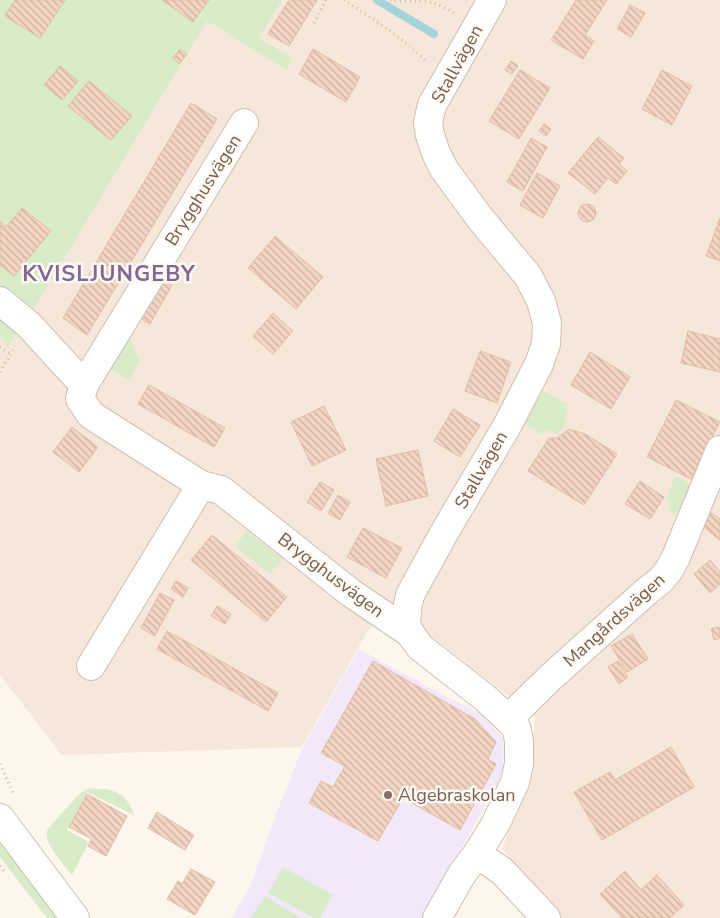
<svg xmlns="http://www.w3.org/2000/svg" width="720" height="918" font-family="'Nunito Sans',sans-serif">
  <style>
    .residential { fill: #f5e8da }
    .education { fill: #f3e8fa }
    .grass { fill: #d8ecc9 }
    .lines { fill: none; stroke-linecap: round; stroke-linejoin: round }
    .stream { stroke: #a5d3da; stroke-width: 8 }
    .building { fill: url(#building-back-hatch); stroke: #e6bba3 }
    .street-casing { stroke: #d1beb0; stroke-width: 30 }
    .secondary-casing { stroke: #d6c0b0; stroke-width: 30 }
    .path { stroke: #d9b8a5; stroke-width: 3; stroke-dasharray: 1 4; stroke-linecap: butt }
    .street { stroke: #fff; stroke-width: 28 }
    .secondary { stroke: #fff; stroke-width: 28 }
    .education-dot { fill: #8d6e63; stroke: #fffaf3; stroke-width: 2 }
    .labels { text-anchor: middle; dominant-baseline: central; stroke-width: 5; stroke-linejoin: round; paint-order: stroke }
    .street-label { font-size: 18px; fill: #7a5c4d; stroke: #fffaf3 }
    .education-label { font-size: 18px; fill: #785e54; stroke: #fffaf3; text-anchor: start }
    .district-label { font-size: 22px; font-weight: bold; letter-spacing: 1px; fill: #846695; stroke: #fffaf3 }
  </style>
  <defs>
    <pattern id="building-back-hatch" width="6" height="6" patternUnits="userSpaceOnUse" patternTransform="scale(1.25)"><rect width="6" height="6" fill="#f3d5c3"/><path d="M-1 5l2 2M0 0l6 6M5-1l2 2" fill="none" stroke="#cab0a1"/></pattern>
  </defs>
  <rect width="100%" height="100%" fill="#fdf6ec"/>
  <polygon class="residential" points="0,0 720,0 720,918 561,918 502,849 530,778 535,717 420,627 386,606 366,634 302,747 62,755 0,675"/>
  <polygon class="education" points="359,649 445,696 483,715 503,739 504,776 478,818 424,918 231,918 250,887 276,814 302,749"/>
  <g class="grass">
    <polygon points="0,0 282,0 259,38 292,58 287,70 207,21 31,313 0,290"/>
    <polygon points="0,314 20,330 8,347 0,336"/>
    <polygon points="128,336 140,361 129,380 109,369"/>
    <path d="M 536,387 L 567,404 C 566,417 569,427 556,434 L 546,429 L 542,435 L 525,425 L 520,416 Z"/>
    <polygon points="675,476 694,486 681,511 673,514 668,510 671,504 666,500"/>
    <polygon points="247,531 282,559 270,574 235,546"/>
    <path d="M 89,788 C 94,789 100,789 105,789 C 121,791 130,801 134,815 L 87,792 L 67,830 L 89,842 L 72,875 C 63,864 44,844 47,830 L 79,794 Z"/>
    <polygon points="0,839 60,918 47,918 0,857"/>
    <polygon points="283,867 333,895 320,918 314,918 268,893"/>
    <polygon points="265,896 301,918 250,918"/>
  </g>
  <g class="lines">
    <polyline class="stream" points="377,0 434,34"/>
  </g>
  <g class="building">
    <polygon points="15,0 65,0 40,38 5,16"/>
    <polygon points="162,0 209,0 193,22"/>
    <polygon points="289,0 317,0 289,46 268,34"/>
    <polygon points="576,0 607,0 585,35 594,41 583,59 551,40"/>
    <polygon points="630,5 645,13 631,37 617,29"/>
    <polygon points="180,49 187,54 179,64 173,58"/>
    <polygon points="313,49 360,77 346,102 299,74"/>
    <polygon points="511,61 518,66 512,74 505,70"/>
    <polygon points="60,66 78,81 62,100 44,85"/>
    <polygon points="520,70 550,88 519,139 489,121"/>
    <polygon points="662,70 692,86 672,125 642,109"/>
    <polygon points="89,81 132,116 111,140 68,106"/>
    <polygon points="191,103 217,119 87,335 63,318"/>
    <polygon points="544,124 551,129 546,136 539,131"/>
    <polygon points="598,137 624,158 619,164 627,171 616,184 608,178 595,194 568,173"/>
    <polygon points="531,138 547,147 523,191 507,182"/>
    <polygon points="537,173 560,186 543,218 520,205"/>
    <circle cx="587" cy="213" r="9"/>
    <polygon points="22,208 51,231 14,276 0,265 0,222 6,227"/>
    <polygon points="720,218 720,261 706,256"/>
    <polygon points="275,236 323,277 296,309 248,268"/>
    <polygon points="158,277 172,285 150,324 136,316"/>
    <polygon points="273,313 293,331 273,354 253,336"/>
    <polygon points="688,331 720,339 720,372 681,363"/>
    <polygon points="480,351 511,362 497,403 465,391"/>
    <polygon points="590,352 630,377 611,409 571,385"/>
    <polygon points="149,385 225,428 214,447 138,404"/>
    <polygon points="676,400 720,422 691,479 647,457"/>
    <polygon points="324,406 346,450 312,466 291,422"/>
    <polygon points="453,409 480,425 460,457 434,441"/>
    <polygon points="72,427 98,447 79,472 53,452"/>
    <polygon points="569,429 585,434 617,454 584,505 528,471 549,438 557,438"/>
    <polygon points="418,450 428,496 386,506 376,459"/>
    <polygon points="640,481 664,497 650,519 625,504"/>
    <polygon points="320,482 334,490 321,511 307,502"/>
    <polygon points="338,495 350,502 340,520 328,513"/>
    <polygon points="711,513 720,519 720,540 701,525"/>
    <polygon points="363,528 402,548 386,578 347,557"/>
    <polygon points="212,535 287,597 266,622 191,560"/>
    <polygon points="710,560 720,572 720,584 710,593 694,574"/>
    <polygon points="176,581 188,588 183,597 171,589"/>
    <polygon points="160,593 174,600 155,636 141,628"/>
    <polygon points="217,606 231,614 225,624 211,616"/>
    <polygon points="719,627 720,638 714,640 711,629"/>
    <polygon points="167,631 278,693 268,711 157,649"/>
    <polygon points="632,634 648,659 627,672 611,646"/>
    <polygon points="373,661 475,719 496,742 488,759 496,764 460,830 403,798 378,841 309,803 321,781 333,787 345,766 321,753"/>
    <polygon points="618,661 628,677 619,684 608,667"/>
    <polygon points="671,747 694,787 602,840 574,792 610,772 615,780"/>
    <polygon points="87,794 127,816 106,856 88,846 92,839 69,827"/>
    <polygon points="157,812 194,835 185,850 148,828"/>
    <polygon points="191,869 215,882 195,915 167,899 178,881 182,884"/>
    <polygon points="625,871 641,890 657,875 684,905 670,918 622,918 600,894"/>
  </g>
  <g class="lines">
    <g class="street-casing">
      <g id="street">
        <polyline points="0,301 28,324 84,385 80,399 91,415 201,485 221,490 351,593 410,633"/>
        <polyline points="84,385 244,123"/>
        <polyline points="91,666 201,485"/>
        <polyline points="508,719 552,676 647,591 661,580 669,570 676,557 720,450"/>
        <polyline points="477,854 502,871 546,918"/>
        <polyline points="437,918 462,874 477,854 496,823 515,782 519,764 519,741 516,727 508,719 484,697 420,647 410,633 406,624 407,609 410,595 444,533 507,426 539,364 546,344 547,323 541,301 528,276 479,217 444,169 436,153 430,135 428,122 432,105 492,0"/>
      </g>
    </g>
    <g class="secondary-casing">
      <polyline id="secondary" points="0,818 75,918"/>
    </g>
    <g class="path">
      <path d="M 344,0 C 373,19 403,38 428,63"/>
      <path d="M 390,0 C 400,2 411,1 422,1 C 434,2 446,8 456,14"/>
      <polyline points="314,23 326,0"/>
      <polyline points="0,347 11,354"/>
      <polyline points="0,372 15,347"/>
      <polyline points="0,764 14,795"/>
      <polyline points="0,866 6,873"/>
    </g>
    <use href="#street" class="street"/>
    <use href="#secondary" class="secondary"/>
  </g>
  <circle class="education-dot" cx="388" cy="795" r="5"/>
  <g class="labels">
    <g class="street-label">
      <text transform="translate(457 64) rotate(-61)">Stallvägen</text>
      <text transform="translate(203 190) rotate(-58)">Brygghusvägen</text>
      <text transform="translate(481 470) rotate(-60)">Stallvägen</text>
      <text transform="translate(331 575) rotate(37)">Brygghusvägen</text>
      <text transform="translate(614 620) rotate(-42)">Mangårdsvägen</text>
    </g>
    <g class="education-label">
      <text x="398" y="795">Algebraskolan</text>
    </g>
    <g class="district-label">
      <text x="109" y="274">KVISLJUNGEBY</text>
    </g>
  </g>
</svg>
